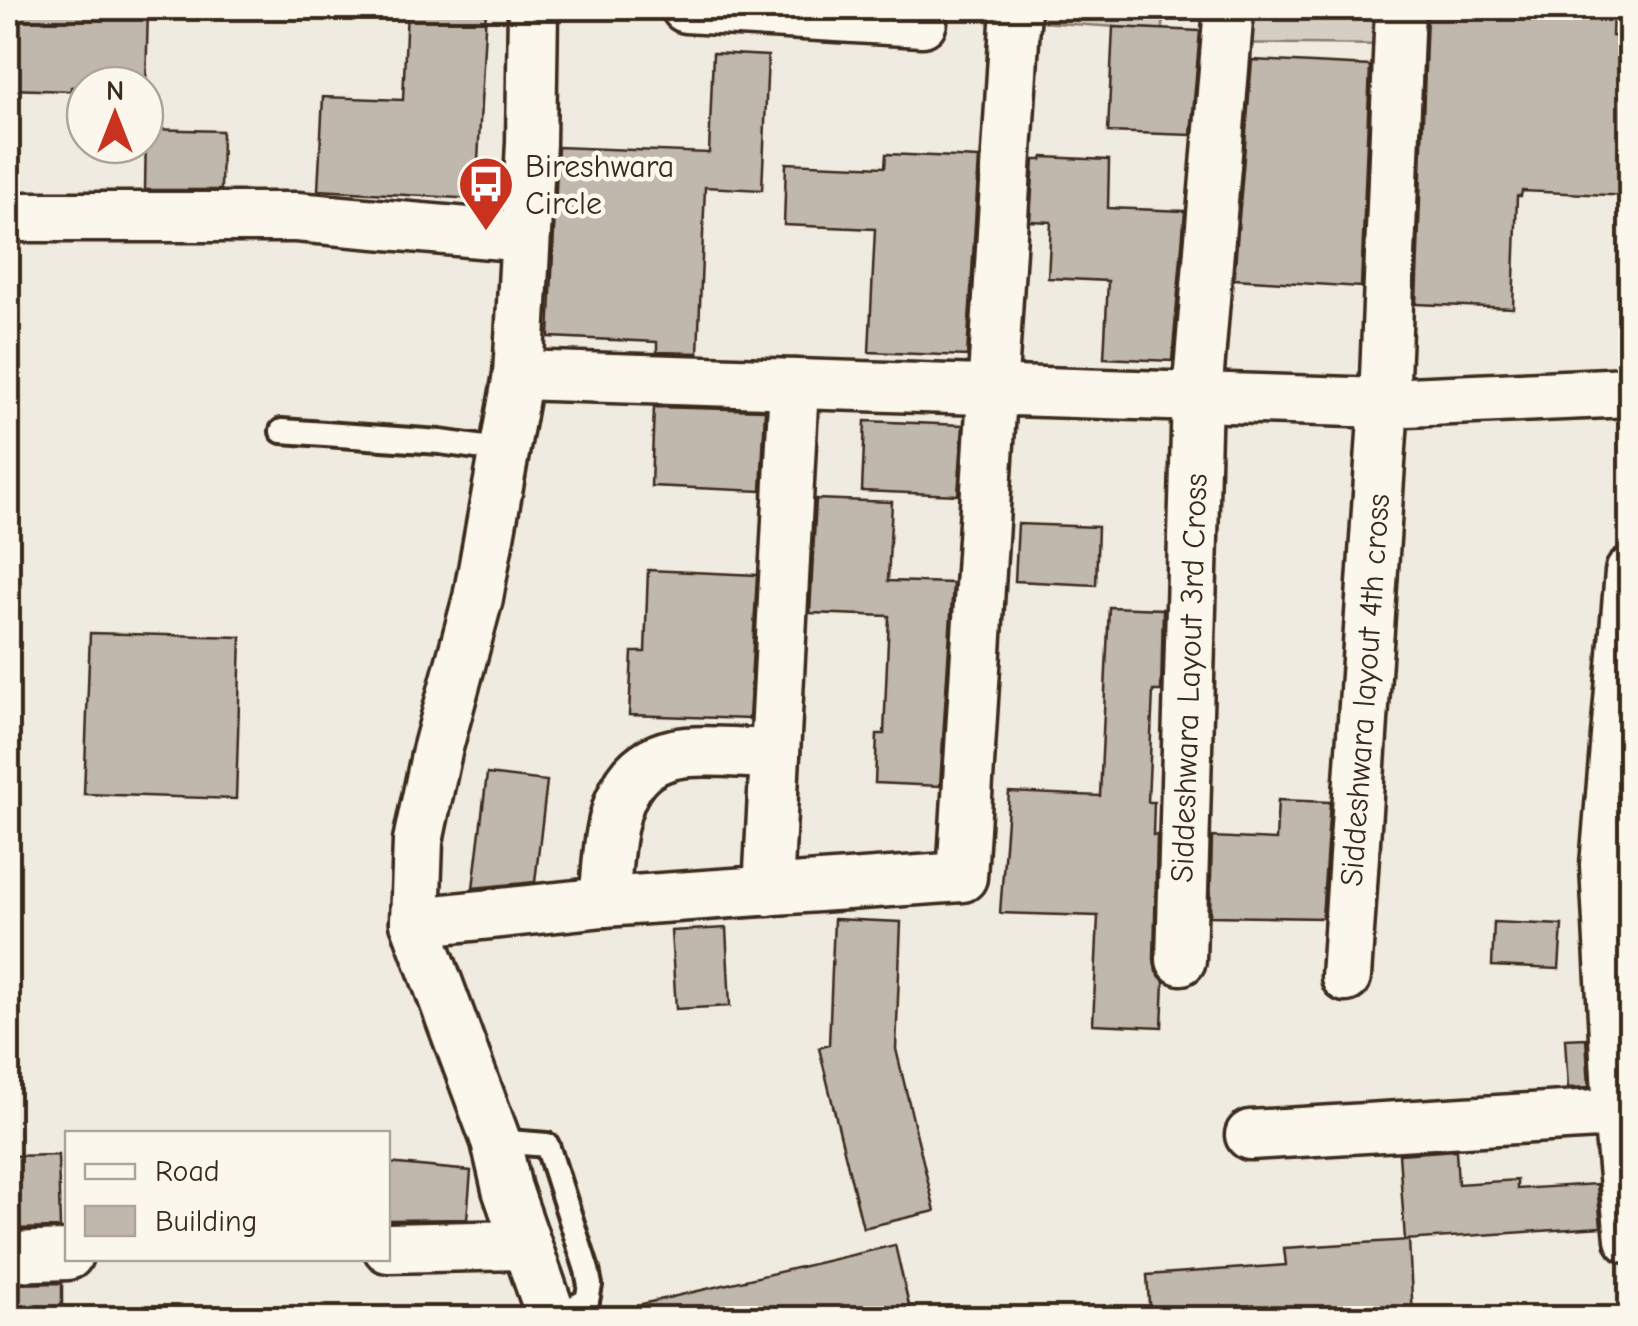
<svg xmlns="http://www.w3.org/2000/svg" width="1638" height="1326" font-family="'Comic Neue',sans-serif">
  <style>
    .green { fill: #d5cec3; stroke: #887c70; stroke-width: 2.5 }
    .building { fill: #c0b8ad; stroke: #3b2a1e; stroke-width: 2.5 }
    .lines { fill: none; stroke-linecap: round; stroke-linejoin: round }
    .lane-casing { stroke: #3b2a1e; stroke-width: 30 }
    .street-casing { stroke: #3b2a1e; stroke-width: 55 }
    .lane { stroke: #fbf7ec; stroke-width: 22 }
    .street { stroke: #fbf7ec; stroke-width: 48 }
    .labels { text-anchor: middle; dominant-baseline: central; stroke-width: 9; stroke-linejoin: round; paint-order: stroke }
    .poi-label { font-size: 32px; fill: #3b2a1e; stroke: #fbf7ec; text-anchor: start }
    .street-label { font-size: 32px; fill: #3b2a1e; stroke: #fbf7ec }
  </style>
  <rect width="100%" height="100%" fill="#f0ebe0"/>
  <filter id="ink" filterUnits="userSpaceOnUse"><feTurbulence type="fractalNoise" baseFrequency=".01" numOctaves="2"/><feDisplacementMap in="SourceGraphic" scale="20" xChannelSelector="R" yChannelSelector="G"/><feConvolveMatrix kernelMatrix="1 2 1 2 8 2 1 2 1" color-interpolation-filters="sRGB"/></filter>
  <g filter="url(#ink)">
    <g class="green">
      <polygon points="826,8 1163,8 1163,30"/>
      <polygon points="1209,8 1390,8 1389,45 1213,43"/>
    </g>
    <g class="building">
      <polygon points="8,8 148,8 146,88 145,85 85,85 71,87 71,91 8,89"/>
      <polygon points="407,8 486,8 476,199 318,190 323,97 403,100"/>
      <polygon points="1539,8 1613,8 1612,36 1630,37 1630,196 1522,191 1521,196 1517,196 1513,308 1416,304 1427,15 1538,20"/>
      <polygon points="1113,27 1200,31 1191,135 1108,132"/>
      <polygon points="713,53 768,56 762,190 705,187 698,353 657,352 657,342 549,337 558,147 709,153"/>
      <polygon points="1252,60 1370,66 1361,287 1234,279"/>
      <polygon points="146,129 222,131 221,190 145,190"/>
      <polygon points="886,154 979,158 967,356 869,352 875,229 784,225 786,163 885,167"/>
      <polygon points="1043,157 1109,160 1108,208 1185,211 1172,361 1104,358 1108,281 1048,278 1051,222 1030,221 1034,160 1042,160"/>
      <polygon points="654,407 765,410 761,491 651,486"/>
      <polygon points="865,421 963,425 958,495 862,491"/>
      <polygon points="816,499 892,502 888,581 953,583 940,786 875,783 877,734 884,734 889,616 810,613"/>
      <polygon points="1018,524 1098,527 1096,585 1015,581"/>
      <polygon points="648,570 757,575 749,719 629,715 632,652 645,652"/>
      <polygon points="1109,607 1163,609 1161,691 1153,691 1148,802 1154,802 1153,835 1157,835 1154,959 1156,972 1164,981 1162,1027 1093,1024 1098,916 1000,913 1009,792 1100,796"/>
      <polygon points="90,633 241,637 236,799 84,794"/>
      <polygon points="487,774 547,781 535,882 473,888"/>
      <polygon points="1278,800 1330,802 1322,918 1210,916 1212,837 1276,840"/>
      <polygon points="834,919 901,922 896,1049 935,1211 863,1228 819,1048 829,1045"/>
      <polygon points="1494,922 1562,925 1559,969 1492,966"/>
      <polygon points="726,928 730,1006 676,1009 671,931"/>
      <polygon points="1586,1038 1589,1087 1568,1088 1565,1039"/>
      <polygon points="1456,1150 1458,1184 1517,1180 1517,1189 1597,1184 1601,1227 1405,1240 1399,1154"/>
      <polygon points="58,1155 60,1228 9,1229 8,1156"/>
      <polygon points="388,1163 471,1171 467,1219 388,1220"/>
      <polygon points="1409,1240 1413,1318 1289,1318 1289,1309 1150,1318 1147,1275 1286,1265 1284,1248"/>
      <polygon points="895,1245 912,1318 644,1318 642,1304"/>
      <polygon points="62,1283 62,1318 12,1318 11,1284"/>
    </g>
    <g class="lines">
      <g class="lane-casing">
        <g id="lane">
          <polyline points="282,431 440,442 506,451"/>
          <polyline points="496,1141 547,1145 587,1270 590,1285 587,1301 551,1318"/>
        </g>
      </g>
      <g class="street-casing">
        <g id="street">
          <polyline points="533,8 531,143 518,375 478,598 437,751 418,841 415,922 496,1141 507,1189 552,1318"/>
          <polyline points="686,8 922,22"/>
          <polyline points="8,217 296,217 525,237"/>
          <polyline points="518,375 1384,403 1630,392"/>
          <polyline points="1630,572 1605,865 1618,1114 1630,1239"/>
          <polyline points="768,891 794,384"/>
          <path d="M 604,902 C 610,848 606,768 674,754 C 700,748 747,754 775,754"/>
          <polyline points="415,922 604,902 962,877 1016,8"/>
          <polyline points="1181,960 1197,396 1229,8"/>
          <polyline points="1346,977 1384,403 1400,8"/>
          <polyline points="1250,1135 1630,1112"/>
          <polyline points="388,1248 526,1245"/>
          <polyline points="8,1257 68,1255"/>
        </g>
      </g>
      <use href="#lane" class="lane"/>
      <use href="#street" class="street"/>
    </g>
  </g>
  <defs>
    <g id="bus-pin" transform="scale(2.875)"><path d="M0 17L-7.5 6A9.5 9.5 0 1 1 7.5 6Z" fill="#c8321e" stroke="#fbf7ec"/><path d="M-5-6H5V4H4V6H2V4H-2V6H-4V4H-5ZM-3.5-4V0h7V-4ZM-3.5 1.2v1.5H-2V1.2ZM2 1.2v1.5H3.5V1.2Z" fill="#fff"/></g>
  </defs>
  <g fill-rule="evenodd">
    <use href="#bus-pin" x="486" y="184"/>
  </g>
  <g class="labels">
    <g class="poi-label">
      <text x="525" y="166">Bireshwara<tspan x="525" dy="37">Circle</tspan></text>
    </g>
    <g class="street-label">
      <text transform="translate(1189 678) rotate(-88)">Siddeshwara Layout 3rd Cross</text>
      <text transform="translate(1365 690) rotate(-86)">Siddeshwara layout 4th cross</text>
    </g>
  </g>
  <rect width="1638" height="1326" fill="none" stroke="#fbf7ec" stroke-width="40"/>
  <rect x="20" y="20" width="1598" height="1286" fill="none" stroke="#3b2a1e" stroke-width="4" filter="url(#ink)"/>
  <rect x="65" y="1131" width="325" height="130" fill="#fbf7ec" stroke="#aea59a" stroke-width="2.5"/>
  <rect x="85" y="1164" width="50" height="15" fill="#fbf7ec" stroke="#aea59a" stroke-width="2.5"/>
  <text x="155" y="1181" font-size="30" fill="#3b2a1e">Road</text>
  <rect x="85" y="1206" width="50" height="30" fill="#c0b8ad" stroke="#aea59a" stroke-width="2.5"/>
  <text x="155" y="1231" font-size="30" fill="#3b2a1e">Building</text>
  <g transform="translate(115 115)"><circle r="48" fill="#fbf7ec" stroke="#aea59a" stroke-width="2.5"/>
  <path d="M0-8L18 38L0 25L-18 38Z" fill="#c8321e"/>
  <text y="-15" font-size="28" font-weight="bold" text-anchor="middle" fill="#3b2a1e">N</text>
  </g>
</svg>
